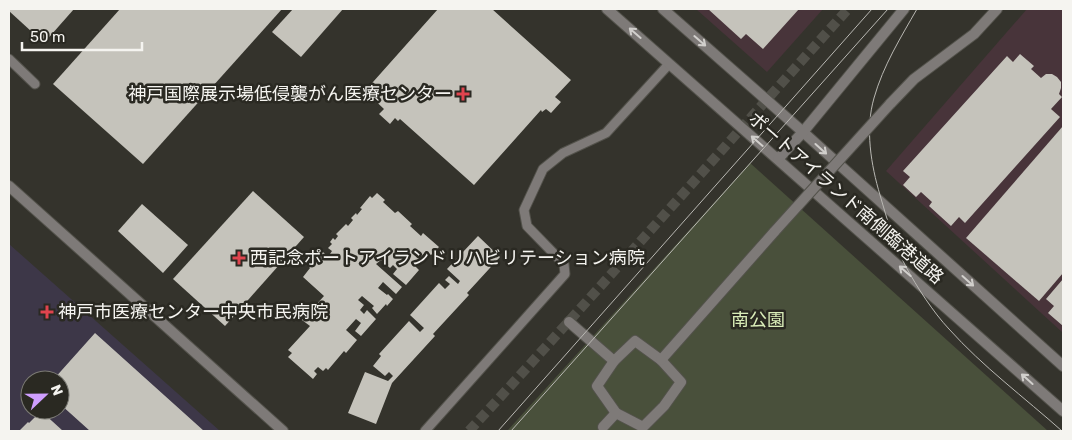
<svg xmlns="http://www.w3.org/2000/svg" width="1072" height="440" font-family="Rubik,'Noto Sans JP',sans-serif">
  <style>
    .commercial { fill: #48343a }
    .medical { fill: #3d3748; fill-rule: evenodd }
    .green { fill: #49503b }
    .building { fill: #c5c3bb }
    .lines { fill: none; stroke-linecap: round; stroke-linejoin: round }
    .pedestrian-tunnel { stroke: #515049; stroke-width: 10; stroke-dasharray: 10 5; stroke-linecap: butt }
    .service-casing { stroke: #53524b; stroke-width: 11 }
    .pedestrian-casing { stroke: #53524b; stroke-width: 12 }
    .tertiary-casing { stroke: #53524b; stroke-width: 12 }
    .service { stroke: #7e7a78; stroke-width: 9 }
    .pedestrian { stroke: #7e7a78; stroke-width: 10 }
    .tertiary { stroke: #7e7a78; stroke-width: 10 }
    .tram { stroke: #b9b8b3; stroke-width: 1 }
    .pedestrian-bridge-casing { stroke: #53524b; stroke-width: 12; stroke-linecap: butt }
    .pedestrian-bridge { stroke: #7e7a78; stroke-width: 10 }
    .oneway { stroke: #d1cfcc }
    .health-dot { fill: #e0444e; stroke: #2a2922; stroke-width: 2 }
    .labels { text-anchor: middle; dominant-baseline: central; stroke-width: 5; stroke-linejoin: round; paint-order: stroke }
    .poi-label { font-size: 18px; fill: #f5f4f0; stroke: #2a2922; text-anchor: start }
    .street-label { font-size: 18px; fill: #f5f4f0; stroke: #2a2922 }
    .park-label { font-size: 18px; fill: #d9ecb8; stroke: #2a2922 }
  </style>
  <rect width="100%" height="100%" fill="#34332c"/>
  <g class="commercial">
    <polygon points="696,9 823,9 767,72"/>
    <polygon points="1027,9 1063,9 1063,333 886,171"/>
  </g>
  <path class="medical" d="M 9,244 L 220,431 L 9,431 ZM 30,380 L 60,380 L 60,410 L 30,410 Z"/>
  <polygon class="green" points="750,163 1048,431 507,431"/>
  <g class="building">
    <polygon points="9,9 74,9 44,43 9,11"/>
    <polygon points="120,9 282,9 143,164 53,84"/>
    <polygon points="293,9 343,9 301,57 272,32"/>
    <polygon points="438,9 492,9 571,80 555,97 561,102 551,113 546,109 542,112 541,110 474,185 400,119 398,121 395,118 390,124 379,114 384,109 365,91"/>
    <polygon points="708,9 799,9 763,49 746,34 741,39"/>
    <polygon points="1020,54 1034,66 1031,69 1041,78 1046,74 1052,74 1057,77 1061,82 1061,88 1059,94 1062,97 1051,109 1060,117 965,223 959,217 951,226 929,206 932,202 921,192 916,197 903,185 910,177 903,171 1007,56 1013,62"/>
    <polygon points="1063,126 1063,273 1039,301 966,238"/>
    <polygon points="253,191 304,237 225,326 173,279"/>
    <polygon points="377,193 385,200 383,202 395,213 398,211 412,224 410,226 421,236 423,233 439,247 431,255 426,251 414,265 419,270 406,285 393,274 397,269 393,265 390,268 381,260 376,264 402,287 396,294 383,282 378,288 387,295 388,294 393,299 387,306 386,304 377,314 372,308 374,306 362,296 358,300 364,305 360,310 364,314 367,310 376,319 361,336 355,331 361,323 356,319 346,330 357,340 346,353 344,351 328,370 326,368 323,371 318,367 314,371 317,374 313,379 288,357 292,353 288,350 310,326 302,320 324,296 303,277 310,268 308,266 322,251 328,257 332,251 328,248 332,244 330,242 333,238 335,240 338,236 336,234 346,224 348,226 353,220 351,218 356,213 357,215 362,209 360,208 370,196 372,198"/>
    <polygon points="142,204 188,245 163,273 118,231"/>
    <polygon points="478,236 500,257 467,293 469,295 433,334 435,336 392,383 376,424 348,413 365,372 388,381 393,376 389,372 385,376 373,366 381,356 379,354 409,321 420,332 424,328 410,315 439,283 445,289 450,284 445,280 449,276 458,284 460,281 447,269"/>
    <polygon points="1063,279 1063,326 1048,313 1054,306 1046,299"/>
    <polygon points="95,333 204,431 90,431 60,404 60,380 53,380"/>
    <polygon points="41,411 63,431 19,431 28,422 29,423"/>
  </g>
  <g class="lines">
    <path class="pedestrian-tunnel" d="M 469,431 C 597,292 722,149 848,9"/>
    <g class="service-casing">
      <g id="service">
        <polyline points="9,59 35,84"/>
        <polyline points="425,431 565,274 564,264 527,226 524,210 543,169 563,153 606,133 669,64"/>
      </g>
    </g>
    <g class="pedestrian-casing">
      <g id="pedestrian">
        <polyline points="890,104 914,79 974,34 997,9"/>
        <polyline points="569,322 614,361"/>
        <polygon points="635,341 661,360 681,382 664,406 643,427 616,413 597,386 614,361"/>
        <polyline points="661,360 775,231"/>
        <polyline points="603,427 616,413"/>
      </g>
    </g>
    <g class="tertiary-casing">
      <g id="tertiary">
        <polyline points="607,9 1063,411"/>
        <polyline points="663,9 803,132 1063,366"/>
        <polyline points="778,159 803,132 904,9"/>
        <polyline points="9,186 283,431"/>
      </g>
    </g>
    <use href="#service" class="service"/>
    <use href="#pedestrian" class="pedestrian"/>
    <use href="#tertiary" class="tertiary"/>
    <g class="tram">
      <path d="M 917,9 C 901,37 883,66 874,98 C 865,129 871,165 880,195 C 887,219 894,244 906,267 C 917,287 933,312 949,329 C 982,366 1025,398 1062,431"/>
      <polyline points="498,431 872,9"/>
      <polyline points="511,431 888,9"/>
    </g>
    <g class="pedestrian-bridge-casing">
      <polyline id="pedestrian-bridge" points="775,231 890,104"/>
    </g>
    <use href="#pedestrian-bridge" class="pedestrian-bridge"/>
  </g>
  <defs><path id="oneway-shaft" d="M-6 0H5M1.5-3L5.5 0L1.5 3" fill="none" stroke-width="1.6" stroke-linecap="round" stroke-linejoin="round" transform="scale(1.25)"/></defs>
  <g class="oneway">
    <use href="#oneway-shaft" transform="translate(635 33) rotate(-139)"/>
    <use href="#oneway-shaft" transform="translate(700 41) rotate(41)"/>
    <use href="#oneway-shaft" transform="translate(757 141) rotate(-139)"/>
    <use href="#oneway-shaft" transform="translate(821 149) rotate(42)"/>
    <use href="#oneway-shaft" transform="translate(905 271) rotate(-139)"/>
    <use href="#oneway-shaft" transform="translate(968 281) rotate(42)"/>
    <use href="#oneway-shaft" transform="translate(1027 379) rotate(-138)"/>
  </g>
  <g class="health-dot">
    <path d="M460.5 86.5h5v5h5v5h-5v5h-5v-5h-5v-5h5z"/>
    <path d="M236.5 250.5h5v5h5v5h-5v5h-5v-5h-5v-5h5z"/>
    <path d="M44.5 304.5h5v5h5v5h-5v5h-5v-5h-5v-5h5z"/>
  </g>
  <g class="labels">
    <g class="poi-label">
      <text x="452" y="94" text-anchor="end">神戸国際展示場低侵襲がん医療センター</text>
      <text x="250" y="258">西記念ポートアイランドリハビリテーション病院</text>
      <text x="58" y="312">神戸市医療センター中央市民病院</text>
    </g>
    <g class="street-label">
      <text transform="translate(846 198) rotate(41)">ポートアイランド南側臨港道路</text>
    </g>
    <g class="park-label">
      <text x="758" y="320">南公園</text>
    </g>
  </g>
  <rect width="1072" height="440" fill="none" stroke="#f5f4f0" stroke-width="20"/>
  <g transform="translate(45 395) rotate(68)"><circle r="24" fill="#2a2922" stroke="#7b7a74"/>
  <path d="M0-4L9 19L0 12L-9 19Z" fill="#cf9eff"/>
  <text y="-8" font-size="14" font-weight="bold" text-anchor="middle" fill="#f5f4f0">N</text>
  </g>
  <path d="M22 42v8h120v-8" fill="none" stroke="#f5f4f0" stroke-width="2.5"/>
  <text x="30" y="42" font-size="15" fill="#f5f4f0" stroke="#2a2922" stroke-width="4" paint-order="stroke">50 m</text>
</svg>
